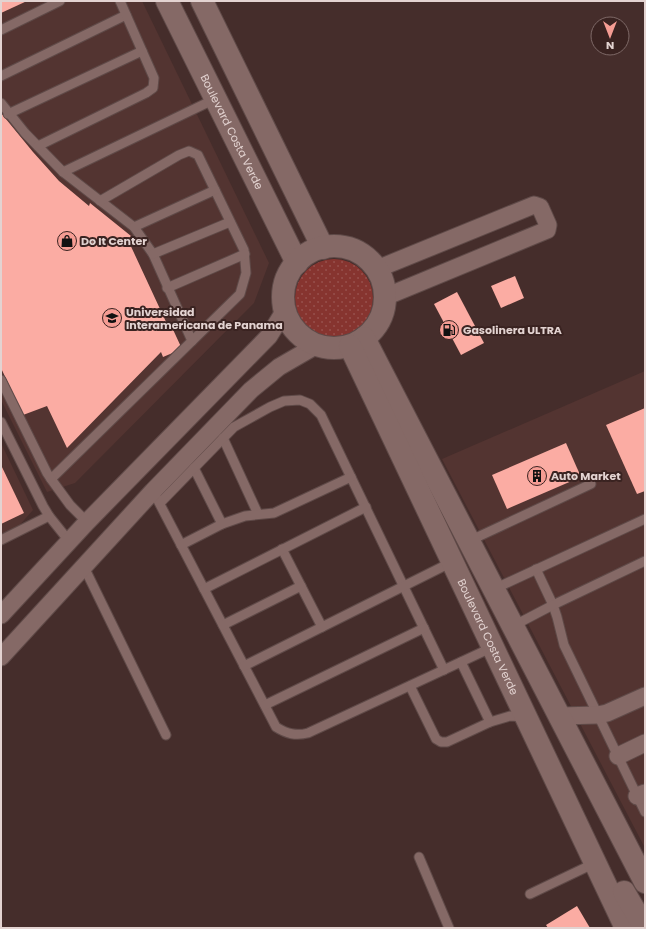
<svg xmlns="http://www.w3.org/2000/svg" width="646" height="929" font-family="Poppins,sans-serif">
  <style>
    .built { fill: #533431 }
    .grass { fill: url(#grass-dots) }
    .building { fill: #fbaca3 }
    .lines { fill: none; stroke-linecap: round; stroke-linejoin: round }
    .lane-casing { stroke: #5f4a48; stroke-width: 11 }
    .street-casing { stroke: #5f4a48; stroke-width: 19 }
    .secondary-casing { stroke: #5f4a48; stroke-width: 24 }
    .lane { stroke: #856966; stroke-width: 9 }
    .street { stroke: #856966; stroke-width: 17 }
    .secondary { stroke: #856966; stroke-width: 22 }
    .labels { text-anchor: middle; dominant-baseline: central; stroke-width: 4; stroke-linejoin: round; paint-order: stroke }
    .street-label { font-size: 11px; fill: #e3d3d1; stroke: #3a2321 }
    .poi-label { font-size: 11px; font-weight: bold; fill: #e3d3d1; stroke: #3a2321; text-anchor: start }
  </style>
  <defs>
    <pattern id="grass-dots" width="8" height="8" patternUnits="userSpaceOnUse"><rect width="8" height="8" fill="#86342f"/><path d="M2 2h.1M6 6h.1" fill="none" stroke="#97504c" stroke-width="1.8" stroke-linecap="round"/></pattern>
  </defs>
  <rect width="100%" height="100%" fill="#452d2b"/>
  <g class="built">
    <polygon points="1,1 142,1 269,263 254,303 75,483 47,492 1,400"/>
    <polygon points="645,371 645,848 442,459"/>
    <polygon points="1,443 33,510 1,546"/>
  </g>
  <circle class="grass" cx="334" cy="298" r="39"/>
  <g class="building">
    <polygon points="1,1 27,1 1,13"/>
    <polygon points="1,113 33,152 59,181 89,206 90,203 131,236 128,240 167,324 170,323 182,349 163,357 161,352 67,448 47,406 23,415 1,368"/>
    <polygon points="515,276 524,298 501,308 491,286"/>
    <polygon points="457,292 484,343 461,355 434,304"/>
    <polygon points="645,408 645,491 637,494 606,425"/>
    <polygon points="566,443 581,477 507,509 492,475"/>
    <polygon points="1,465 24,513 1,524"/>
    <polygon points="577,906 590,928 548,928 546,925"/>
  </g>
  <g class="lines">
    <g class="lane-casing">
      <g id="lane">
        <polyline points="1,30 60,1"/>
        <polyline points="1,76 126,15"/>
        <polyline points="1,103 25,133 63,172 134,227 153,254 192,341 51,479 70,505 87,522"/>
        <polyline points="8,114 142,51"/>
        <polyline points="38,146 146,93 153,88 154,78 120,1"/>
        <polyline points="63,172 215,99"/>
        <polyline points="100,201 179,155 189,151 198,155 244,250 246,273 240,294 192,341"/>
        <polyline points="134,227 215,190"/>
        <polyline points="153,254 230,222"/>
        <polyline points="167,288 245,254"/>
        <polyline points="1,380 47,473 51,479"/>
        <polyline points="1,422 43,506 49,516 69,541"/>
        <polyline points="223,438 258,514"/>
        <polyline points="194,468 222,524"/>
        <path d="M 153,491 L 276,727 C 287,734 296,736 308,733 L 493,647"/>
        <polyline points="160,503 234,427 270,407 284,401 300,400 310,404 321,415 444,670"/>
        <polyline points="1,540 49,516"/>
        <polyline points="469,541 591,484"/>
        <polyline points="181,545 222,524 245,516 274,513 351,477"/>
        <polyline points="282,549 322,627"/>
        <polyline points="84,567 166,735"/>
        <polyline points="536,569 553,605 557,617 564,645 645,812"/>
        <polyline points="204,589 366,507"/>
        <polyline points="494,589 645,519"/>
        <polyline points="223,625 301,586"/>
        <polyline points="513,626 553,605 645,561"/>
        <polyline points="461,662 490,722"/>
        <polyline points="244,666 452,562"/>
        <polyline points="410,686 436,739 441,742 447,742 490,722 510,716 525,717"/>
        <polyline points="265,705 424,628"/>
        <polyline points="419,857 449,928"/>
        <polyline points="530,894 595,863"/>
      </g>
    </g>
    <g class="street-casing">
      <g id="street">
        <polyline points="377,269 534,205 540,207 548,225 547,230 385,297"/>
        <polyline points="1,615 87,522 269,336 285,310"/>
        <polyline points="1,657 153,491 251,390 279,367 317,345"/>
        <polyline points="560,716 598,715 607,713 645,696"/>
        <polyline points="618,756 645,743"/>
        <polyline points="637,796 645,793"/>
      </g>
    </g>
    <g class="secondary-casing">
      <g id="secondary">
        <path id="s1" d="M 167,1 L 297,263"/>
        <polyline points="202,1 323,248"/>
        <circle cx="334" cy="297" r="51"/>
        <polyline points="364,338 645,882"/>
        <path id="s2" d="M 350,346 L 626,928"/>
        <polyline points="624,892 645,928"/>
      </g>
    </g>
    <use href="#lane" class="lane"/>
    <use href="#street" class="street"/>
    <use href="#secondary" class="secondary"/>
  </g>
  <defs>
    <g id="shop-disc" transform="scale(1)"><circle r="9.5" fill="#f59c93" stroke="#3a2321"/><path d="M-5-2.5h2.3a2.7 3.5 0 0 1 5.4 0H5L5.5 6h-11ZM-1.5-2.5h3a1.5 2.3 0 0 0-3 0Z" fill="#111"/></g>
    <g id="university-disc" transform="scale(1)"><circle r="9.5" fill="#f59c93" stroke="#3a2321"/><path d="M0-5L7-2L0 1L-7-2ZM-4 1L0 2.5L4 1V4Q0 6-4 4Z" fill="#111"/></g>
    <g id="fuel-disc" transform="scale(1)"><circle r="9.5" fill="#f59c93" stroke="#3a2321"/><path d="M-5.5-6h7V0h2V4h1.3V-2.5L3-4.5l.8-.8L6-3V5H2.5V1h-1V6h-7ZM-4.2-4.7v3.2H.2V-4.7Z" fill="#111"/></g>
    <g id="building-disc" transform="scale(1)"><circle r="9.5" fill="#f59c93" stroke="#3a2321"/><path d="M-4-6H4V6H1V3H-1V6H-4ZM-2.5-4.3h1.7v1.8h-1.7ZM.8-4.3h1.7v1.8H.8ZM-2.5-1h1.7V.8h-1.7ZM.8-1h1.7V.8H.8Z" fill="#111"/></g>
  </defs>
  <g fill-rule="evenodd">
    <use href="#shop-disc" x="67" y="241"/>
    <use href="#university-disc" x="112" y="318"/>
    <use href="#fuel-disc" x="449" y="330"/>
    <use href="#building-disc" x="537" y="476"/>
  </g>
  <g class="labels">
    <g class="street-label">
      <text stroke="none"><textPath href="#s1" startOffset="146">Boulevard Costa Verde</textPath></text>
      <text stroke="none"><textPath href="#s2" startOffset="322">Boulevard Costa Verde</textPath></text>
    </g>
    <g class="poi-label">
      <text x="81" y="241">Do It Center</text>
      <text x="126" y="312">Universidad<tspan x="126" dy="13">Interamericana de Panama</tspan></text>
      <text x="463" y="330">Gasolinera ULTRA</text>
      <text x="551" y="476">Auto Market</text>
    </g>
  </g>
  <rect width="646" height="929" fill="none" stroke="#e3d3d1" stroke-width="4"/>
  <g transform="translate(610 36) rotate(180)"><circle r="19" fill="#3a2321" stroke="#7e6967"/>
  <path d="M0-3L7 15L0 10L-7 15Z" fill="#f59c93"/>
  <text y="-6" font-size="11" font-weight="bold" text-anchor="middle" fill="#e3d3d1">N</text>
  </g>
</svg>
